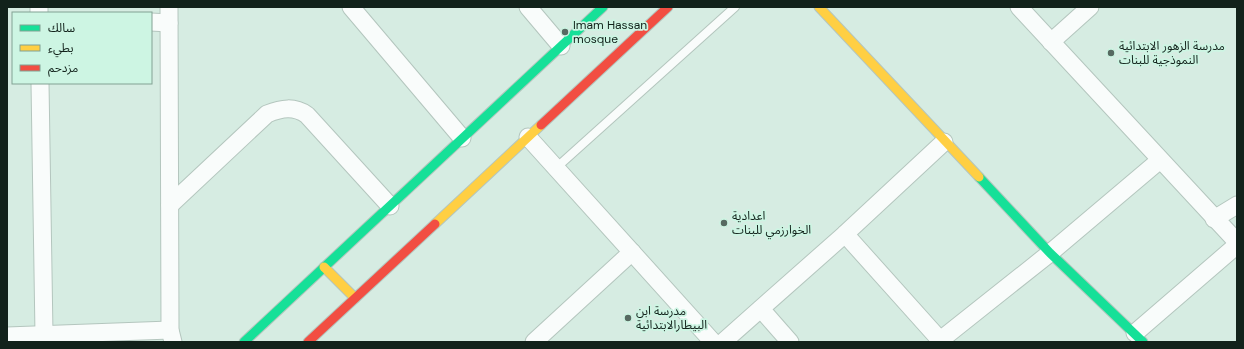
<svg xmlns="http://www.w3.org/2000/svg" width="1244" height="349" font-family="'DM Sans','Noto Sans Arabic',sans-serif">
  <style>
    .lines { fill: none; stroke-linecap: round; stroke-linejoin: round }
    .lane-casing { stroke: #b4c6be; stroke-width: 10 }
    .street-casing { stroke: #b4c6be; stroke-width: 19 }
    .fast-casing { stroke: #b4c6be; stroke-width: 11 }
    .slow-casing { stroke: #b4c6be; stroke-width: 11 }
    .jam-casing { stroke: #b4c6be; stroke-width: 11 }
    .lane { stroke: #f9fcfb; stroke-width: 8 }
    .street { stroke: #f9fcfb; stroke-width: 17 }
    .fast { stroke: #16e098; stroke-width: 9 }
    .slow { stroke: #ffcf43; stroke-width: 9 }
    .jam { stroke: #f24e42; stroke-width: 9 }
    .poi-dot { fill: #576961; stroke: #cdf5e3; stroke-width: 1.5 }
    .labels { text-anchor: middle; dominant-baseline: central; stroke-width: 3.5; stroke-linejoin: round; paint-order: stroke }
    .poi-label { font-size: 12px; fill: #12221b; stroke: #cdf5e3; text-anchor: start }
  </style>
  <rect width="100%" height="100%" fill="#d6ece2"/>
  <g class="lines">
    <g class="lane-casing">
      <polyline id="lane" points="556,168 735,7"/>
    </g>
    <g class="street-casing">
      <g id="street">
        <polyline points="39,7 39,13"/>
        <polyline points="169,7 170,330 173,342"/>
        <polyline points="351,7 462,138"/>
        <polyline points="528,7 561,46"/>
        <polyline points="1019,7 1237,242"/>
        <polyline points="151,22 169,23"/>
        <polyline points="1051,42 1090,7"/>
        <polyline points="40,83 44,334"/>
        <polyline points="528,137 713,342"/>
        <path d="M 170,205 L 267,114 C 282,108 294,106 307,115 L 390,206"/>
        <polyline points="1214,219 1237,205"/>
        <polyline points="845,234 940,340"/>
        <polyline points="761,309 790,342"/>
        <polyline points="1135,333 1237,245"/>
        <polyline points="7,336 170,330"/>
        <polyline points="534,342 632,252"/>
        <polyline points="723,342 845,234 944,142"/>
        <polyline points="938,342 1050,253 1160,160"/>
      </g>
    </g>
    <g class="fast-casing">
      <g id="fast">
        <polyline points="979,177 1050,253 1143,342"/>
        <polyline points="244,342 603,7"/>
      </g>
    </g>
    <g class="slow-casing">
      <g id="slow">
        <polyline points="819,7 979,177"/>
        <polyline points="435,224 541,125"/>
        <polyline points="324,267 355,298"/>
      </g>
    </g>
    <g class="jam-casing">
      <g id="jam">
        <polyline points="541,125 668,7"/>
        <polyline points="308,342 435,224"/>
      </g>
    </g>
    <use href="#lane" class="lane"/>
    <use href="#street" class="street"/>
    <use href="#fast" class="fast"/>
    <use href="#slow" class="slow"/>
    <use href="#jam" class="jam"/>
  </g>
  <g class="poi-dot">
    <circle cx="565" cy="32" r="4"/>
    <circle cx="1111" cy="53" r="4"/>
    <circle cx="724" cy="223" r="4"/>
    <circle cx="628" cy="318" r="4"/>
  </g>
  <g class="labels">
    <g class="poi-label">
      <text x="573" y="25">Imam Hassan<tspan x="573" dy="14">mosque</tspan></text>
      <text x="1119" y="46">مدرسة الزهور الابتدائية<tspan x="1119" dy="14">النموذجية للبنات</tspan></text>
      <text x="732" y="216">اعدادية<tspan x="732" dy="14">الخوارزمي للبنات</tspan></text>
      <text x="636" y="311">مدرسة ابن<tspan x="636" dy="14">البيطارالابتدائية</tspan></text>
    </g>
  </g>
  <rect width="1244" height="349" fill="none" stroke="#12221b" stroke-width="16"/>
  <rect x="12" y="12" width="140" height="72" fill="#cdf5e3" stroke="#82a193"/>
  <rect x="20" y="25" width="20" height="6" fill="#16e098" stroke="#82a193"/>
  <text x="48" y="32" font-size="12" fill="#12221b">سالك</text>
  <rect x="20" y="45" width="20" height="6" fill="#ffcf43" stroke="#82a193"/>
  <text x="48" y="52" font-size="12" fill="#12221b">بطيء</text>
  <rect x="20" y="65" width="20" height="6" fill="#f24e42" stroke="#82a193"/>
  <text x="48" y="72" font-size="12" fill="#12221b">مزدحم</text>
</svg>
